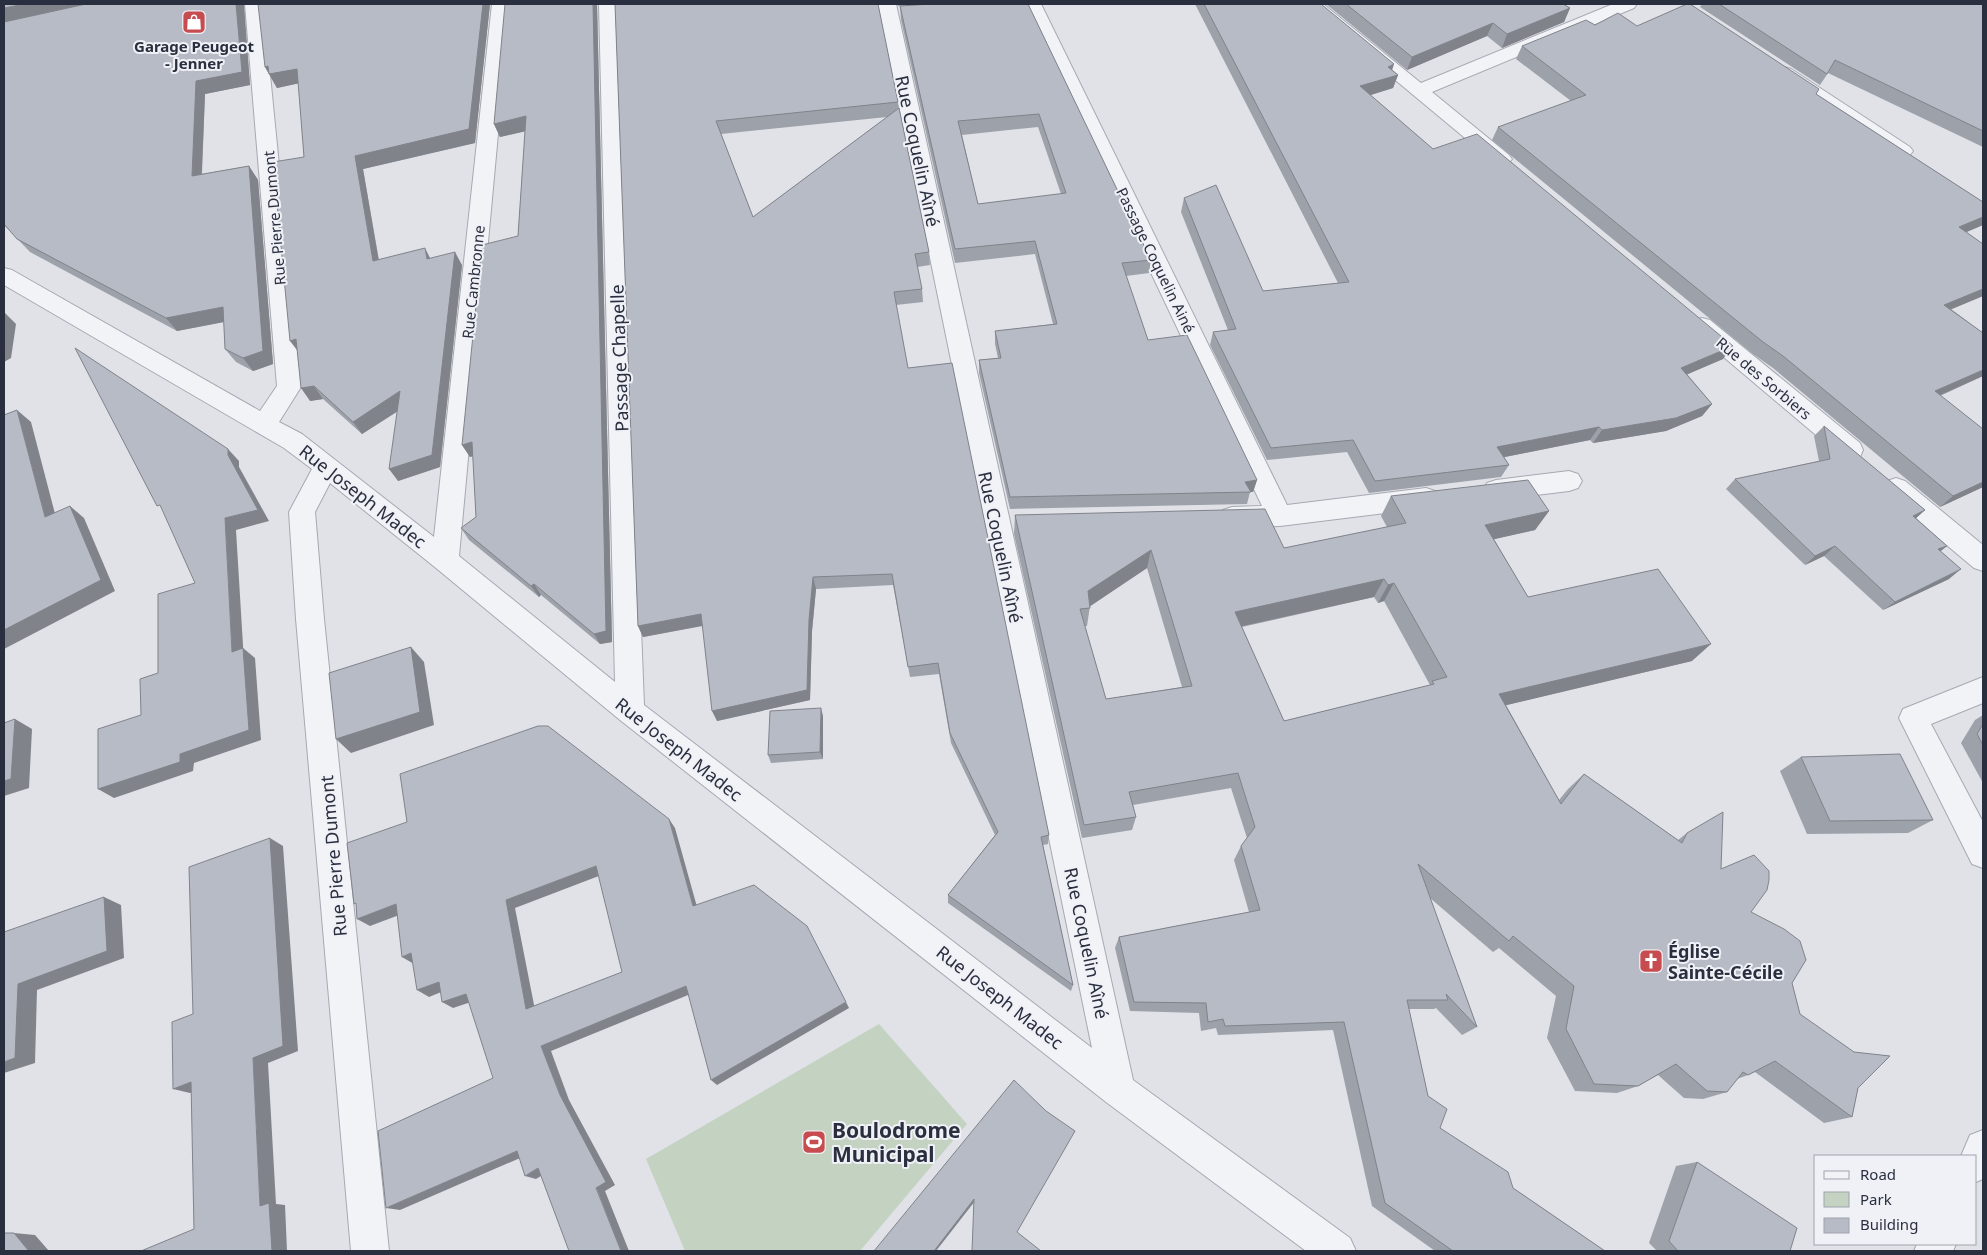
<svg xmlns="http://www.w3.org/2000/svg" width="1987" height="1255" font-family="'Noto Sans',sans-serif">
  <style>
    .green { fill: #c4d2c2 }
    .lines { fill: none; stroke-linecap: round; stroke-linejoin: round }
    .minor-casing { stroke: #a6a9b2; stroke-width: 2 }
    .minor { fill: #f2f3f7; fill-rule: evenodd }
    .wall { fill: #9da1a9; fill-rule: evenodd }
    .shaded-wall { fill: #80838a }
    .building { fill: #b7bbc5; stroke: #80838a; fill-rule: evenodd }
    .labels { text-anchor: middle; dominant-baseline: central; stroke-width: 4; stroke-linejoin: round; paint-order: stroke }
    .far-poi-label { font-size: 15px; font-weight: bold; fill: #2a2f3f; stroke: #eff1f6 }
    .far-street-label { font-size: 15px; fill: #2a2f3f; stroke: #eff1f6 }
    .street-label { font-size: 18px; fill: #2a2f3f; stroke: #eff1f6 }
    .poi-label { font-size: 18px; font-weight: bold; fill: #2a2f3f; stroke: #eff1f6; text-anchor: start }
    .near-poi-label { font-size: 21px; font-weight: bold; fill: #2a2f3f; stroke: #eff1f6; text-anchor: start }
  </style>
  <rect width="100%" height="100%" fill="#e0e2e8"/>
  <polygon class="green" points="879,1024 967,1124 860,1251 685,1251 646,1159"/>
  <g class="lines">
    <g class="minor-casing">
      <g id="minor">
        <polygon points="245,4 263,4 301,387 279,422 302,434 434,537 492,4 510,4 459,556 615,682 599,4 617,4 644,705 1092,1048 878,4 896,4 1133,1080 1350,1238 1356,1251 1306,1251 1106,1102 620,720 436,568 330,483 315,512 324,619 389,1251 351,1251 296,619 289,512 312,469 284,448 4,285 4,268 12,270 260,411 277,386"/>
        <polygon points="1023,4 1041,4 1287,505 1426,488 1435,491 1439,498 1435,505 1426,508 1280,526 1232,527 1223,524 1219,517 1223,510 1232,507 1262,506"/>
        <polygon points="1304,4 1323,4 1421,83 1613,4 1637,4 1634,8 1432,92 1509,155 1512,159 1509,163 1502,165 1495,163"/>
        <polygon points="1784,67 1791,69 1910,147 1913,151 1910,155 1903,157 1896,155 1777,77 1775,73 1777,69"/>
        <polygon points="1702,318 1710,320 1860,443 1863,450 1860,457 1851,459 1842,457 1694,332 1691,326 1694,320"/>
        <polygon points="1569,471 1578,474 1582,481 1578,488 1569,491 1496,500 1487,497 1483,490 1487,483 1496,480"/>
        <polygon points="1896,478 1905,481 1983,545 1983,571 1974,568 1887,495 1883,488 1887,481"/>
        <polygon points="1983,677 1983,703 1931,724 1983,822 1983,868 1972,864 1899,718 1903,709"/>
        <polygon points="1983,1130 1983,1179 1976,1182 1976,1156 1961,1156 1970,1135"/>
        <polygon points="1917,1244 1956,1244 1953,1251 1914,1251"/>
      </g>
    </g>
    <use href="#minor" class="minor"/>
  </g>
  <g class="wall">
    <polygon points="243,4 250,85 205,94 202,174 249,166 258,180 273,364 253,371 236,362 225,349 224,322 177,331 30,252 4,225"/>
    <polygon points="490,4 475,143 363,169 379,260 430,258 462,265 440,467 398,481 398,411 362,434 323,399 310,401 304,157 299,83 277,88 265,67"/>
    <polygon points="597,4 612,642 600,644 541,595 539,597 469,540 461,528 476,517 473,456 470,457 462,445 518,236 525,131 500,137 494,124"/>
    <path d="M 615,4 L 898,102 L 898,108 L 929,252 L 930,265 L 917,267 L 922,289 L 923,302 L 896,305 L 908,368 L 1049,835 L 1048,844 L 1043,845 L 1073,985 L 1071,991 L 948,903 L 948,895 L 995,835 L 951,743 L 939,674 L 910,677 L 893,585 L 816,589 L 812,631 L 810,700 L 717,721 L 703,626 L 643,637 L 638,626 ZM 887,117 L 753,217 L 721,134 Z"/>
    <polygon points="897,4 926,4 898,6"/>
    <path d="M 1028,4 L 1151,260 L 1149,273 L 1126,276 L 1148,340 L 1257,480 L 1253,492 L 1250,492 L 1247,504 L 1010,509 L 979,373 L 979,360 L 998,358 L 995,344 L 995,331 L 1053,324 L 1035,254 L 955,263 L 901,20 L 900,6 ZM 1038,127 L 1061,194 L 978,204 L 962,135 Z"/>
    <polygon points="1195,4 1321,4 1398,75 1393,88 1370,95 1433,149 1723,359 1687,374 1712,404 1702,416 1666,431 1593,443 1590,440 1504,457 1509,465 1501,477 1369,493 1347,452 1267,460 1210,345 1213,332 1228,330 1181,212 1184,198 1263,291 1338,283"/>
    <polygon points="1326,4 1563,4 1570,8 1564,22 1502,48 1487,36 1407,70"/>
    <polygon points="1702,4 1983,4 1983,147 1828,73 1820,85 1700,7"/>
    <polygon points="1595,25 1637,26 1816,94 1983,202 1983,225 1966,232 1983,244 1983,296 1951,309 1983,333 1983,376 1940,396 1983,487 1940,507 1773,368 1753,354 1492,140 1498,127 1571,101 1516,59 1522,46"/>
    <polygon points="1824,426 1925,510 1916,518 1947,546 1940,551 1949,579 1883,610 1824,556 1805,565 1726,489 1735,479 1819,461 1814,436"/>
    <path d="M 1391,496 L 1549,511 L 1535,530 L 1494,539 L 1528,597 L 1692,661 L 1506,705 L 1559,800 L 1568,789 L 1584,774 L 1678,840 L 1687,833 L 1721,869 L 1751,912 L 1792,983 L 1800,1014 L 1858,1088 L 1852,1117 L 1824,1123 L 1755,1072 L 1748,1075 L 1737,1079 L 1727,1092 L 1703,1099 L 1684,1098 L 1658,1075 L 1638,1086 L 1617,1093 L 1575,1091 L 1547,1038 L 1556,996 L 1499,948 L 1493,952 L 1430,898 L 1477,1027 L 1462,1035 L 1436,1008 L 1434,1009 L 1409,1009 L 1428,1096 L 1440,1128 L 1513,1188 L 1605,1251 L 1435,1251 L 1372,1206 L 1333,1030 L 1218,1035 L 1216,1028 L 1201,1031 L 1199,1013 L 1130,1011 L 1115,948 L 1119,937 L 1249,912 L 1234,860 L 1241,846 L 1247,838 L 1231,788 L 1133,805 L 1136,817 L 1132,830 L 1082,838 L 1014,534 L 1015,515 L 1284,548 L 1387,527 L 1381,516 ZM 1147,568 L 1182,687 L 1106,699 L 1085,626 L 1087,626 L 1090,606 ZM 1374,597 L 1378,603 L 1384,601 L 1430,685 L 1284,721 L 1242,627 Z"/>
    <polygon points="1983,715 1983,783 1961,743 1975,720"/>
    <polygon points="823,716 823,759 771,763 768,755"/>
    <polygon points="1801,757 1933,820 1908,833 1807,834 1780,771"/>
    <polygon points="1697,1162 1790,1251 1657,1251 1649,1243 1676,1166"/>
  </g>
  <g class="shaded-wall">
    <polygon points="24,4 92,4 4,24 4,8"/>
    <polygon points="236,4 244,4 250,85 205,94 201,189 192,176 196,81"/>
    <polygon points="483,4 490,4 475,143 363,169 381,274 373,261 355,156"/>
    <polygon points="593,4 597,4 612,642 600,644 594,634"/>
    <polygon points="1570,8 1564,22 1502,48 1507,34"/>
    <polygon points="1493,23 1487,36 1407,70 1412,57"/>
    <polygon points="1394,64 1390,77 1398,75 1393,88 1355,100 1360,86 1388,67"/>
    <polygon points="268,66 297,69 305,82 277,88 265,67"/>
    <polygon points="526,116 531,130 500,137 494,124"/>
    <polygon points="249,166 258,180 273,364 253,371 243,358"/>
    <polygon points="1983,217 1983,225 1948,240 1959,227"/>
    <polygon points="425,248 432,262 427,259"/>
    <polygon points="455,252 462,265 440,467 398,481 389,469"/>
    <polygon points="1983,289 1983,296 1933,317 1944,305"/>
    <polygon points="223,307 234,320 177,331 166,318"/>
    <polygon points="4,312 16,324 11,358 4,362"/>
    <polygon points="296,339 300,354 290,341"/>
    <polygon points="1733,346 1723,359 1672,381 1681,368"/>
    <polygon points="1983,370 1983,376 1922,403 1935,391"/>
    <polygon points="314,386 323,399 310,401 301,388"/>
    <polygon points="400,391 409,404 362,434 353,422"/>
    <polygon points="1712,404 1702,416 1666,431 1593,443 1602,430"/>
    <polygon points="17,410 31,422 59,529 45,517"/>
    <polygon points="1599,427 1590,440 1490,460 1497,447"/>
    <polygon points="472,442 479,454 470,457 462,445"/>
    <polygon points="228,449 239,461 239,467 269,521 236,530 244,662 232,652 225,518"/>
    <polygon points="1257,480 1253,492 1249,492 1245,482"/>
    <polygon points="1983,482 1983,487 1940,507 1953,496"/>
    <polygon points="70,506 84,518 115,591 4,649 4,630"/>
    <polygon points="1925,510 1914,520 1913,516"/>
    <polygon points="1549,511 1535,530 1473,544 1485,525"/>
    <polygon points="1835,546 1824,556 1805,565 1815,556"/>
    <polygon points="1947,546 1936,555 1938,549"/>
    <polygon points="1151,550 1147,568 1086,609 1088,591"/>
    <polygon points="1961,569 1949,579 1883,610 1895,602"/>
    <polygon points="813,577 816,589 812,631 810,700 717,721 712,711 809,620"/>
    <polygon points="1384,579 1374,597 1229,629 1235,612"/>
    <polygon points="1394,583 1384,601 1378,603 1388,585"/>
    <polygon points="534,584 541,595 539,597 531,586"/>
    <polygon points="701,614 706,625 643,637 638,626"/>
    <polygon points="1711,644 1692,661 1486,710 1499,694"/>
    <polygon points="411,647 424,662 434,725 351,753 336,739"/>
    <polygon points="243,648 255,658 261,740 194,763 193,771 114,798 98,789 180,754"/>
    <polygon points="821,708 823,716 823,759 820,752"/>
    <polygon points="15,719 32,729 29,788 4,796 4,781"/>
    <polygon points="669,819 675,828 699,914 693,906"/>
    <polygon points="270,838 283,846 298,1051 268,1063 276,1204 285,1205 287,1251 272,1251 260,1206 253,1058"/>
    <polygon points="596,866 604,874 515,908 536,1015 526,1009 506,900"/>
    <polygon points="104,897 121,905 124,958 37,990 35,1063 4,1073 4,1062 18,984"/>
    <polygon points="396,904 407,912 370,926 357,919"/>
    <polygon points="411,953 414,964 402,957"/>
    <polygon points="439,982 451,988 429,997 417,990"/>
    <polygon points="686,986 693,993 551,1051 569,1100 615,1185 605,1191 629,1251 621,1251 541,1046"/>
    <polygon points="466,994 477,1000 453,1008 442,1002"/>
    <polygon points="846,1002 849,1008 717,1085 711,1080"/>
    <polygon points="191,1082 207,1086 190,1093 173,1089"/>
    <polygon points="517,1151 527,1155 400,1210 386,1208"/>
    <polygon points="538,1168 549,1171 536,1179 525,1176"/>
    <polygon points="974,1199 975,1201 936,1251 934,1251"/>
    <polygon points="14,1233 35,1235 49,1251 28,1251"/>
  </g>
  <g class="building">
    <polygon points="4,4 24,4 4,8"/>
    <polygon points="86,4 236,4 242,72 196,81 192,176 249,166 263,351 243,358 225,349 223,307 166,318 17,239 4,224 4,22"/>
    <polygon points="258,4 483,4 469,129 355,156 373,261 425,248 427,259 455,252 432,455 389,469 400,391 353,422 314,386 301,388 296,339 290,341 273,162 304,157 297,69 269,74 268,66 265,67"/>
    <polygon points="505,4 593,4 606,631 594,634 534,584 531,586 461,528 476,517 472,442 462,445 482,245 518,236 526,116 494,124"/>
    <polygon points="615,4 878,4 898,102 716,121 753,217 899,108 929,252 915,254 922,289 894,292 908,368 952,363 1049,835 1041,837 1073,985 948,895 998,832 950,733 938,663 908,667 892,574 813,577 809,620 807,690 712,711 701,614 638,626"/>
    <path d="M 931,4 L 1028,4 L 1151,260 L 1122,263 L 1148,340 L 1187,335 L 1257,480 L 1245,482 L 1251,492 L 1010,497 L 979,360 L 1001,358 L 995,331 L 1057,324 L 1035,241 L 955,249 L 900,6 ZM 1039,114 L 1066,193 L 978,204 L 958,121 Z"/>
    <polygon points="1204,4 1321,4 1394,64 1388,67 1398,75 1360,86 1433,149 1477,134 1733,346 1681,368 1712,404 1676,418 1602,430 1599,427 1497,447 1509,465 1375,481 1353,440 1271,448 1213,332 1236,329 1184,198 1216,185 1263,291 1349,282"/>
    <polygon points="1346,4 1563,4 1570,8 1507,34 1493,23 1412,57"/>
    <polygon points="1687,4 1690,4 1819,89 1816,94 1983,202 1983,217 1959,227 1983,244 1983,289 1944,305 1983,333 1983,370 1935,391 1983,429 1983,482 1953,496 1783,356 1763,342 1498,127 1586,95 1522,46 1586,20 1595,25 1618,13 1637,26"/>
    <polygon points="1719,4 1983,4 1983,131 1835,60 1827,74"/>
    <polygon points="75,348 228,449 228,455 258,510 225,518 232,652 243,648 249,730 180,754 180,762 98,789 98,729 141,715 140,679 158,673 158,594 195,583 160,505 157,506"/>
    <polygon points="17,410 45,517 70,506 101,580 4,630 4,415"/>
    <polygon points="1824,426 1925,510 1913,516 1947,546 1938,549 1961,569 1895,602 1835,546 1815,556 1735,479 1830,459"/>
    <path d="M 1528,480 L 1549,511 L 1485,525 L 1528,597 L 1658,569 L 1711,644 L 1499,694 L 1561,804 L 1584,774 L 1682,843 L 1687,833 L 1723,812 L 1721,869 L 1754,855 L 1769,871 L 1769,880 L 1767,890 L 1751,912 L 1784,929 L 1800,941 L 1806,960 L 1792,983 L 1800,1014 L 1854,1052 L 1890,1056 L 1858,1088 L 1852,1117 L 1775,1061 L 1748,1075 L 1743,1072 L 1727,1092 L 1707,1091 L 1676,1064 L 1638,1086 L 1594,1084 L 1566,1029 L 1574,986 L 1513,936 L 1509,941 L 1418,864 L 1477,1027 L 1446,994 L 1448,1000 L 1407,1000 L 1428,1096 L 1447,1109 L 1440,1128 L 1508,1172 L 1513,1188 L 1605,1251 L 1453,1251 L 1385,1203 L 1344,1022 L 1225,1026 L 1223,1019 L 1208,1022 L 1206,1003 L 1134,1002 L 1119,937 L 1260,910 L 1241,846 L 1255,827 L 1238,773 L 1129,792 L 1136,817 L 1084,825 L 1015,515 L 1265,509 L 1284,548 L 1406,523 L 1391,496 ZM 1151,550 L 1192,686 L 1106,699 L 1080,609 L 1090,608 L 1088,591 ZM 1384,579 L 1388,585 L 1394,583 L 1447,677 L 1432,681 L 1434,684 L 1284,721 L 1235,612 Z"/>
    <polygon points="411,647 420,712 336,739 329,673"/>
    <polygon points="821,708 820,752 768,755 770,711"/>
    <polygon points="15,719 11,779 4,781 4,723"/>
    <polygon points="1983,724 1983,745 1977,734"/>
    <path d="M 538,726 L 548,726 L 669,819 L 693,906 L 754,885 L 807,926 L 846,1002 L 711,1080 L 686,986 L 541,1046 L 560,1095 L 606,1182 L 596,1188 L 621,1251 L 569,1251 L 538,1168 L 525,1176 L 517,1151 L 386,1208 L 378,1131 L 493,1078 L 466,994 L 442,1002 L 439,982 L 417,990 L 411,953 L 402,957 L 396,904 L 357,919 L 356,903 L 354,904 L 347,843 L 407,822 L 400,774 ZM 596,866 L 622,972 L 526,1009 L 506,900 Z"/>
    <polygon points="1900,754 1933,820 1830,821 1801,757"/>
    <polygon points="270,838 283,1046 253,1058 260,1206 269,1203 272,1251 141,1251 194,1229 191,1082 173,1089 172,1022 193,1014 189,867"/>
    <polygon points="104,897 107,951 18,984 15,1058 4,1062 4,932"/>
    <polygon points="1014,1080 1046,1111 1075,1131 1017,1232 1041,1251 972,1251 974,1199 934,1251 874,1251"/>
    <polygon points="1697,1162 1797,1228 1790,1251 1678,1251 1669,1241"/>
    <polygon points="4,1233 14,1233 28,1250 28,1251 4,1251"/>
  </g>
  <defs>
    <g id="shop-square" transform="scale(1.25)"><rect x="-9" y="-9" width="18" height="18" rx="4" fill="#c74c4f" stroke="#eff1f6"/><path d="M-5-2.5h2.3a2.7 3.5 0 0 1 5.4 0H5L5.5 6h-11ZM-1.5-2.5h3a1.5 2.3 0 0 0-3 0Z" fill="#fff"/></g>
    <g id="church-square" transform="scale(1.25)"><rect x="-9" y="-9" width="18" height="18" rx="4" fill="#c74c4f" stroke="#eff1f6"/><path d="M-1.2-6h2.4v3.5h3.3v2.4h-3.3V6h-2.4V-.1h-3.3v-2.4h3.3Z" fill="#fff"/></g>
    <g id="stadium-square" transform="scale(1.25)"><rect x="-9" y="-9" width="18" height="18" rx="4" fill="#c74c4f" stroke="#eff1f6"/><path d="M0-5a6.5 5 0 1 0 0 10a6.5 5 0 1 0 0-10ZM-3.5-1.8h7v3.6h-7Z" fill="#fff"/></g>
  </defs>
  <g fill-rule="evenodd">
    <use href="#shop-square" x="194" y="22"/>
    <use href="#church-square" x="1651" y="961"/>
    <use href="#stadium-square" x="814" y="1142"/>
  </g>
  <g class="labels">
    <g class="far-poi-label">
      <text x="194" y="46">Garage Peugeot<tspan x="194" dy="17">- Jenner</tspan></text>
    </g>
    <g class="far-street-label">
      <text transform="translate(274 218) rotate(-95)">Rue Pierre Dumont</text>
      <text transform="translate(1156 260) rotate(64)">Passage Coquelin Ainé</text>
      <text transform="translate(473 282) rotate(-84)">Rue Cambronne</text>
      <text transform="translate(1764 378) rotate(40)">Rue des Sorbiers</text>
    </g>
    <g class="street-label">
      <text transform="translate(918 151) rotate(78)">Rue Coquelin Aîné</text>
      <text transform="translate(619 358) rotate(-92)">Passage Chapelle</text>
      <text transform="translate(363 496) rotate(38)">Rue Joseph Madec</text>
      <text transform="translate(1001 547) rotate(78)">Rue Coquelin Aîné</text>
      <text transform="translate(679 749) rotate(38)">Rue Joseph Madec</text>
      <text transform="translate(333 856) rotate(-95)">Rue Pierre Dumont</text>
      <text transform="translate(1087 943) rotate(78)">Rue Coquelin Aîné</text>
      <text transform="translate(1000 997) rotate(38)">Rue Joseph Madec</text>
    </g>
    <g class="poi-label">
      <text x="1668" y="951">Église<tspan x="1668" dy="21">Sainte-Cécile</tspan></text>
    </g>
    <g class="near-poi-label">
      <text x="832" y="1130">Boulodrome<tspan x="832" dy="24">Municipal</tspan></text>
    </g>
  </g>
  <rect width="1987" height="1255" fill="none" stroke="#2a2f3f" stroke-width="10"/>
  <rect x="1814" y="1155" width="162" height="90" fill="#eff1f6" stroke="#a0a3ad"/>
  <rect x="1824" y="1171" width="25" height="8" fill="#f2f3f7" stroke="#a0a3ad"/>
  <text x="1860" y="1180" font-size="15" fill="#2a2f3f">Road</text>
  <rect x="1824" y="1192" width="25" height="15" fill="#c4d2c2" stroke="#a0a3ad"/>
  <text x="1860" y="1205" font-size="15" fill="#2a2f3f">Park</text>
  <rect x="1824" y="1218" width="25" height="15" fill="#b7bbc5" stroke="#a0a3ad"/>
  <text x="1860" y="1230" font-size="15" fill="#2a2f3f">Building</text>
</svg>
